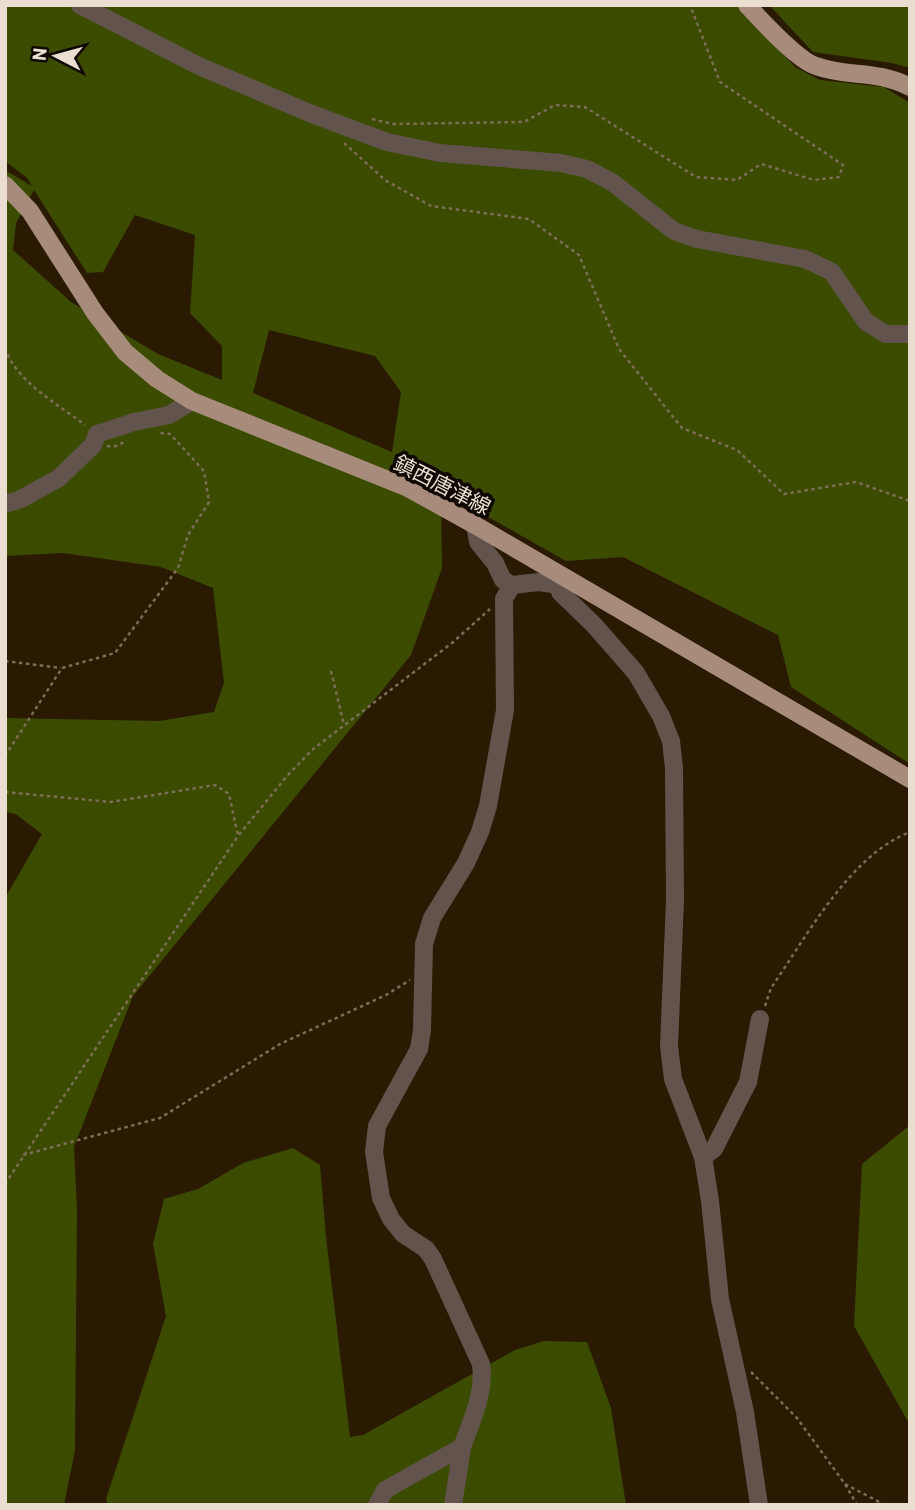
<svg xmlns="http://www.w3.org/2000/svg" width="915" height="1510" font-family="Barlow,'Noto Sans JP',sans-serif">
  <style>
    .green { fill: #3b4c00; fill-rule: evenodd }
    .lines { fill: none; stroke-linecap: round; stroke-linejoin: round }
    .path { stroke: #7b6d58; stroke-width: 2.5; stroke-dasharray: 3.5 3.5; stroke-linecap: butt }
    .minor { stroke: #62544d; stroke-width: 18 }
    .major { stroke: #a78c7c; stroke-width: 18 }
    .labels { text-anchor: middle; dominant-baseline: central; stroke-width: 7; stroke-linejoin: round; paint-order: stroke }
    .street-label { font-size: 21px; fill: #e9decf; stroke: #0d0601 }
  </style>
  <rect width="100%" height="100%" fill="#2a1a01"/>
  <g class="green">
    <path d="M 5,5 L 738,5 L 795,67 L 820,80 L 884,87 L 910,103 L 910,764 L 791,687 L 778,635 L 623,557 L 566,561 L 428,483 L 441,498 L 442,568 L 411,655 L 133,996 L 74,1147 L 77,1209 L 75,1450 L 64,1505 L 5,1505 L 5,898 L 42,834 L 17,815 L 5,811 L 5,718 L 159,721 L 214,712 L 224,683 L 213,588 L 161,567 L 63,553 L 5,556 L 5,170 L 32,186 L 27,178 L 5,161 ZM 34,190 L 87,273 L 103,272 L 135,215 L 195,235 L 190,313 L 222,346 L 222,380 L 158,354 L 71,302 L 13,250 L 16,223 ZM 269,330 L 375,356 L 401,392 L 392,452 L 253,393 Z"/>
    <polygon points="769,5 910,5 910,68 892,63 813,52"/>
    <polygon points="910,1125 910,1425 854,1326 862,1164"/>
    <polygon points="293,1148 320,1165 326,1237 350,1437 363,1435 515,1350 544,1341 587,1342 611,1408 626,1505 108,1505 106,1499 166,1316 153,1244 164,1199 198,1189 243,1163"/>
  </g>
  <g class="lines">
    <g class="path">
      <polyline points="372,119 393,124 524,122 555,105 585,107 696,177 737,180 761,164 814,180 839,177 843,165 720,82 690,5"/>
      <polyline points="344,143 385,180 431,206 529,219 579,255 619,349 682,428 737,450 784,494 856,482 910,501"/>
      <path d="M 5,348 C 16,382 58,404 85,425"/>
      <polyline points="107,446 113,447 127,441"/>
      <polyline points="5,661 61,668"/>
      <polyline points="331,671 344,725"/>
      <polyline points="5,756 62,668 115,653 178,568 188,535 209,502 204,471 170,434 160,433"/>
      <polyline points="5,792 111,802 215,785 229,794 238,836 287,776 312,750 452,643 490,609"/>
      <path d="M 765,1006 L 771,988 C 807,936 850,855 910,832"/>
      <polyline points="23,1155 160,1118 280,1044 386,995 410,980"/>
      <polyline points="5,1184 238,836"/>
      <polyline points="751,1372 797,1418 845,1484 857,1505"/>
      <polyline points="845,1484 885,1505"/>
    </g>
    <g class="minor">
      <polyline points="80,5 199,66 312,114 387,142 440,153 561,163 587,169 612,182 674,231 697,239 805,259 832,272 866,322 886,334 910,334"/>
      <polyline points="5,504 21,499 59,478 93,445 97,434 134,422 169,415 192,401"/>
      <polyline points="475,525 478,542 495,563 503,580 512,585 539,582 559,585 564,577"/>
      <polyline points="559,585 560,592 594,625 636,673 661,716 671,741 674,768 675,900 669,1046 673,1079 703,1157 710,1201 720,1299 745,1412 759,1505"/>
      <polyline points="703,1157 714,1149 748,1082 760,1019"/>
      <path d="M 377,1505 L 385,1490 L 462,1447 C 472,1420 485,1393 481,1364 L 433,1259 L 426,1249 L 403,1234 L 391,1219 L 381,1198 L 374,1152 L 377,1126 L 419,1049 L 422,1030 L 424,944 L 432,918 L 466,863 L 480,832 L 488,806 L 505,710 L 504,599 L 512,585"/>
      <polyline points="453,1505 462,1447"/>
    </g>
    <g class="major">
      <path d="M 747,5 C 762,21 797,60 816,66 C 849,78 875,69 910,87"/>
      <polyline points="5,185 30,211 95,313 125,352 157,379 192,401 408,488 475,525 910,779"/>
    </g>
  </g>
  <g class="labels">
    <g class="street-label">
      <text transform="translate(443 484) rotate(27)">鎮西唐津線</text>
    </g>
  </g>
  <rect width="915" height="1510" fill="none" stroke="#e9decf" stroke-width="14"/>
  <g transform="translate(56 56) rotate(276)" stroke="#0d0601" stroke-width="5" paint-order="stroke">
  <path d="M0-5L12 26L0 18L-12 26Z" fill="#e9decf"/>
  <text y="-10" font-size="19" font-weight="bold" text-anchor="middle" fill="#e9decf">N</text>
  </g>
</svg>
